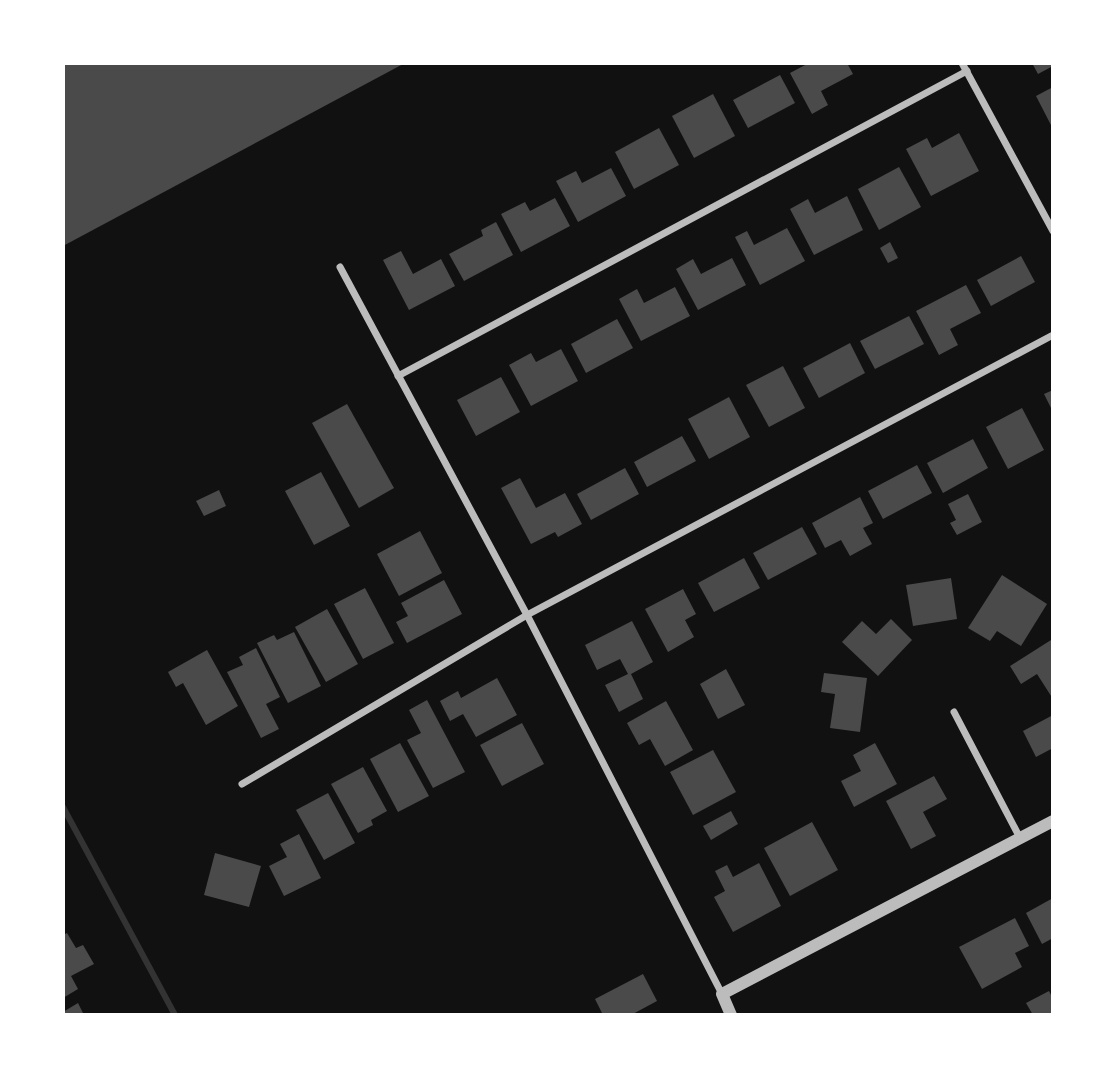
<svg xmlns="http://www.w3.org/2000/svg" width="1116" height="1078" font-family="Karla,sans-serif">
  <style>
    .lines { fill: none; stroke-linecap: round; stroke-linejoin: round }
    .stream { stroke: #333; stroke-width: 6 }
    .building { fill: #4a4a4a }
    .minor { stroke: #bcbcbc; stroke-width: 7 }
    .tertiary { stroke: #bcbcbc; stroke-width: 12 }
  </style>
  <rect width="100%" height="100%" fill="#111"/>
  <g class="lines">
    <polyline class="stream" points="63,807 175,1015"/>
  </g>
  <g class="building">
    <polygon points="63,63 405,63 63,246"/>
    <polygon points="809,63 847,63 853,74 821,91 828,105 812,114 790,73"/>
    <polygon points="1032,63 1053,63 1053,66 1038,74"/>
    <polygon points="780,75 795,103 748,128 733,100"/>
    <polygon points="1053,87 1053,129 1036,96"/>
    <polygon points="713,94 735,136 694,158 672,116"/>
    <polygon points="659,128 679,165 634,189 615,152"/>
    <polygon points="959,133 979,171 931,196 906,149 927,138 932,148"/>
    <polygon points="899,167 921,207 879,230 858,189"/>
    <polygon points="611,168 626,196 578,222 556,181 576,171 582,183"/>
    <polygon points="847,196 863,230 814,255 790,209 808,199 815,213"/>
    <polygon points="555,198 570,226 521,252 501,214 525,202 530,211"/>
    <polygon points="496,222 513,255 464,281 449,254 483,236 481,230"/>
    <polygon points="787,228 805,261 760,285 735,237 747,231 754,245"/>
    <polygon points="890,242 898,258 888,263 880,248"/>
    <polygon points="401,251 413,274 441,259 455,286 409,310 383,260"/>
    <polygon points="1021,256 1035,282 991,306 977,280"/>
    <polygon points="732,258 746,285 698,310 676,269 693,259 701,274"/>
    <polygon points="966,285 981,313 950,329 958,345 939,355 916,311"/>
    <polygon points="675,287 690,316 641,341 619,299 637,289 644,303"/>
    <polygon points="909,316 924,344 875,369 860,341"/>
    <polygon points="617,319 633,348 586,373 571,344"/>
    <polygon points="850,343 865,373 819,398 803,368"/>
    <polygon points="561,349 578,381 531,406 509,365 531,353 536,362"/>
    <polygon points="783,366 805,408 769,427 746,385"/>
    <polygon points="501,377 520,412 476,436 457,400"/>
    <polygon points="1053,390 1053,412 1044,394"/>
    <polygon points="729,397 750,437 709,459 688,419"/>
    <polygon points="347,404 394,488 359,508 312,423"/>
    <polygon points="1022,408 1044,450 1008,469 986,427"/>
    <polygon points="682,436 696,461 647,487 634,462"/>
    <polygon points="973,439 988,468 943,493 927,463"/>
    <polygon points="917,465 932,493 883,519 868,491"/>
    <polygon points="625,468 639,494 591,520 577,494"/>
    <polygon points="321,472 350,526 314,545 285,491"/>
    <polygon points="520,478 536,508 565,493 582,524 558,537 555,532 531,544 501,488"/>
    <polygon points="219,490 226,506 204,516 196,501"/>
    <polygon points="968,494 982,522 957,535 950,523 956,520 948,504"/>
    <polygon points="860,497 873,523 863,528 872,544 850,556 841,540 825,548 812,523"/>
    <polygon points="802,527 817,554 768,580 753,553"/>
    <polygon points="420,531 442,573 399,596 377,554"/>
    <polygon points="744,558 760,588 714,612 698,583"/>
    <polygon points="1002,575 1047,604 1021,646 997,631 990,641 968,628"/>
    <polygon points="951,578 957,619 913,626 906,585"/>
    <polygon points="444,580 462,614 407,643 396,622 408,616 401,603"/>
    <polygon points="365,588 394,643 363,659 334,604"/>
    <polygon points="683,589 696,614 685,620 694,637 668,652 645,609"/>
    <polygon points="327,609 358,664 326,682 295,627"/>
    <polygon points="891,619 912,640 878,676 842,642 862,621 876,634"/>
    <polygon points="632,621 653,662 631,674 643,699 619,712 605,685 628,674 620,659 597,670 585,645"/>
    <polygon points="294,632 321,686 288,703 257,643 274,635 277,640"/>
    <polygon points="1051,640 1053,643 1053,699 1037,674 1021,684 1010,666"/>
    <polygon points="256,648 280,697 266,704 279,729 261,738 227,672 243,665 239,657"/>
    <polygon points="207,650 238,706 206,725 183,683 176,687 168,672"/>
    <polygon points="726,669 745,705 718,719 700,684"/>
    <polygon points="824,673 867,678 860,732 830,728 835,694 821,692"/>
    <polygon points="497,678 517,715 476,737 463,714 450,721 440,701 458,691 461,698"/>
    <polygon points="427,700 465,772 433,788 407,740 421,733 409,710"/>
    <polygon points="666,701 693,750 665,766 650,739 639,745 627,723"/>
    <polygon points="1053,715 1053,748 1036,757 1023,731"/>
    <polygon points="522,723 544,764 502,786 480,745"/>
    <polygon points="400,743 429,796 398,812 370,759"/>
    <polygon points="875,743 897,784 854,807 841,781 861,771 853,755"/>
    <polygon points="713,750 736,792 693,815 670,772"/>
    <polygon points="363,767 387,811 371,820 373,825 358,833 331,784"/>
    <polygon points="934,776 947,799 923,812 936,836 911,849 886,801"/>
    <polygon points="328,793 355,843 324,860 296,810"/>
    <polygon points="731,811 738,824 711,840 703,826"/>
    <polygon points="812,822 838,870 790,896 764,848"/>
    <polygon points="299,834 321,878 284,896 269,866 287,857 280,844"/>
    <polygon points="215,853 261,866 249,907 204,895"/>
    <polygon points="759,863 781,906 733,932 714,897 725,891 715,871 727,865 733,877"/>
    <polygon points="1053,898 1053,938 1042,944 1026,913"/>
    <polygon points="1015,918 1029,946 1015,953 1022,967 982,989 959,947"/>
    <polygon points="67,933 76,948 83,945 94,964 71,976 78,989 63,998 63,935"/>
    <polygon points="643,974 657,1001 631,1015 603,1015 595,999"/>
    <polygon points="1049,991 1053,999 1053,1015 1033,1015 1026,1003"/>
    <polygon points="78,1003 84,1015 63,1015 63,1012"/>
  </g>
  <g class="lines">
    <g class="minor">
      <polyline points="962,63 1053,231"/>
      <polyline points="340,267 527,615 722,994"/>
      <polyline points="398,376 967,71"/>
      <polyline points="954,712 1020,838"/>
      <polyline points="242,784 527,615 1053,335"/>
    </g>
    <polyline class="tertiary" points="731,1015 722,994 1053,821"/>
  </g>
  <rect width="1116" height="1078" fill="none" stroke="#ffffff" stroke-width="130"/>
</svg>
